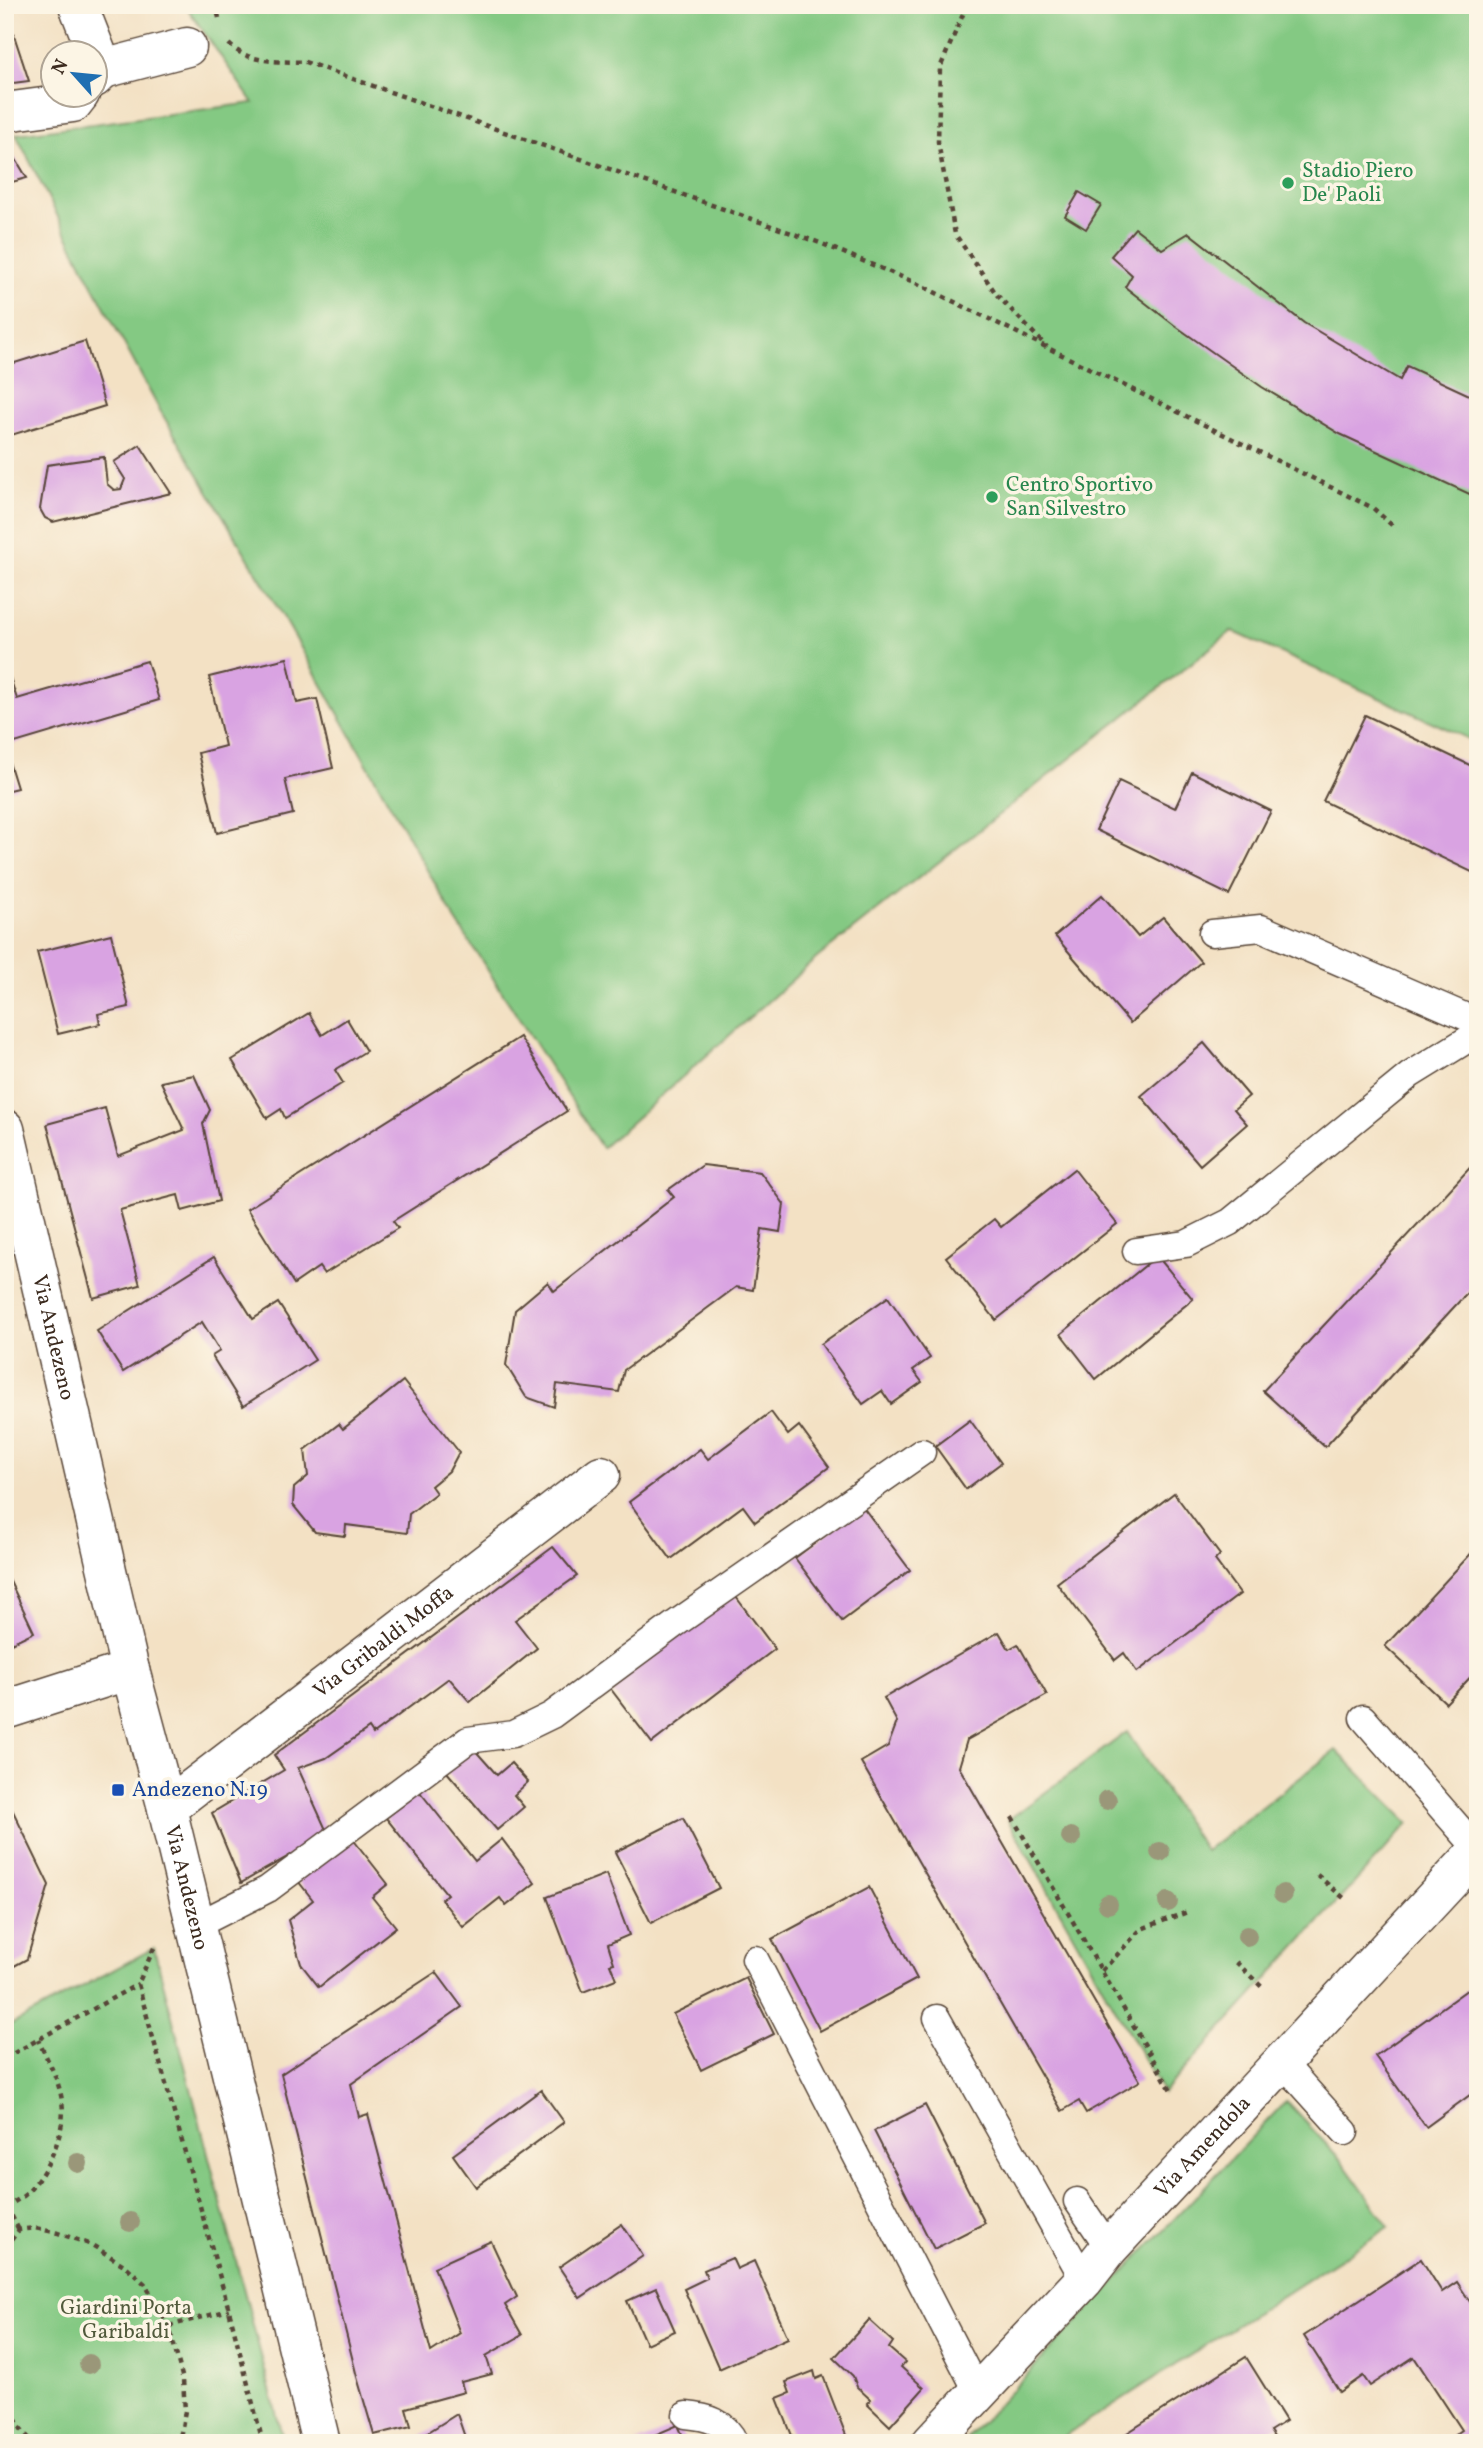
<svg xmlns="http://www.w3.org/2000/svg" width="1483" height="2448" font-family="Vollkorn,serif">
  <style>
    .green { fill: #84c983; stroke: #607a50; stroke-width: 2 }
    .building { fill: #d9a3e2 }
    .lines { fill: none; stroke-linecap: round; stroke-linejoin: round }
    .lane-casing { stroke: #574537; stroke-width: 29 }
    .street-casing { stroke: #574537; stroke-width: 41 }
    .secondary-casing { stroke: #574537; stroke-width: 41 }
    .path { stroke: #574537; stroke-width: 4.5; stroke-dasharray: 5 5; stroke-linecap: butt }
    .lane { stroke: #fff; stroke-width: 26 }
    .street { stroke: #fff; stroke-width: 38 }
    .secondary { stroke: #fff; stroke-width: 38 }
    .tree { fill: #9a9779 }
    .leisure-dot { fill: #2e9e5b; stroke: #fcf5e5; stroke-width: 2.5 }
    .transit-dot { fill: #1a4fb4; stroke: #fcf5e5; stroke-width: 2.5 }
    .labels { text-anchor: middle; dominant-baseline: central; stroke-width: 7; stroke-linejoin: round; paint-order: stroke }
    .leisure-label { font-size: 21px; fill: #27864d; stroke: #fcf5e5; text-anchor: start }
    .street-label { font-size: 21px; fill: #3b2a1e; stroke: #fcf5e5 }
    .transit-label { font-size: 21px; fill: #164399; stroke: #fcf5e5; text-anchor: start }
    .park-label { font-size: 21px; fill: #515a3c; stroke: #fcf5e5 }
  </style>
  <rect width="100%" height="100%" fill="#fcf5e5"/>
  <filter id="ink" filterUnits="userSpaceOnUse"><feTurbulence type="fractalNoise" baseFrequency=".0143" numOctaves="2"/><feDisplacementMap in="SourceGraphic" scale="14" xChannelSelector="R" yChannelSelector="G"/><feConvolveMatrix kernelMatrix="1 2 1 2 8 2 1 2 1" color-interpolation-filters="sRGB"/></filter>
  <filter id="wash" filterUnits="userSpaceOnUse"><feTurbulence type="fractalNoise" baseFrequency=".00686" numOctaves="4" result="noise"/><feDisplacementMap in="SourceGraphic" scale="28" xChannelSelector="R" yChannelSelector="G"/><feGaussianBlur stdDeviation="1.57" result="paint"/><feColorMatrix in="noise" values="0 0 0 0 0 0 0 0 0 0 0 0 0 0 0 0 0 1.4 0 .05"/><feComposite in="paint" operator="in"/></filter>
  <g filter="url(#wash)">
    <rect width="100%" height="100%" fill="#f3e1c4"/>
    <g class="green">
      <polygon points="194,5 1478,5 1478,743 1232,631 817,958 602,1148 455,919 288,625 158,407 87,274 16,134 253,103 188,9"/>
      <polygon points="1127,1732 1205,1851 1336,1750 1409,1823 1163,2093 1008,1820"/>
      <polygon points="154,1948 284,2443 5,2443 5,2028"/>
      <polygon points="1286,2101 1340,2159 1389,2227 1054,2443 962,2443"/>
    </g>
    <g id="blocks">
      <g class="building">
        <polygon points="5,11 6,11 29,81 5,84"/>
        <polygon points="5,141 27,178 5,184"/>
        <polygon points="1079,192 1101,205 1086,229 1065,216"/>
        <polygon points="1135,228 1162,249 1189,233 1304,323 1400,380 1407,366 1478,399 1478,498 1340,434 1262,387 1174,325 1125,287 1132,275 1111,256"/>
        <polygon points="85,341 105,406 5,437 5,366"/>
        <polygon points="140,445 171,493 53,522 45,518 40,509 47,465 104,457 107,484 114,490 121,489 125,479 114,462"/>
        <polygon points="287,658 297,703 317,699 333,768 285,779 293,814 217,833 198,753 225,746 209,677"/>
        <polygon points="147,661 159,700 5,746 5,662 17,699"/>
        <polygon points="1365,715 1478,769 1478,875 1323,801"/>
        <polygon points="5,749 17,788 5,791"/>
        <polygon points="1192,772 1271,811 1229,895 1096,830 1119,781 1175,808"/>
        <polygon points="1102,895 1138,937 1163,917 1201,962 1130,1023 1055,936"/>
        <polygon points="111,934 129,1007 98,1014 100,1024 58,1034 37,952"/>
        <polygon points="309,1013 322,1035 347,1019 366,1051 335,1070 343,1083 285,1118 281,1109 267,1118 232,1060"/>
        <polygon points="520,1037 567,1111 393,1221 398,1228 324,1274 319,1267 294,1284 247,1209"/>
        <polygon points="1204,1043 1249,1096 1234,1109 1247,1124 1200,1165 1141,1096"/>
        <polygon points="194,1075 210,1110 203,1124 219,1201 182,1211 178,1195 120,1210 140,1285 93,1298 47,1124 105,1108 118,1156 184,1130 161,1082"/>
        <polygon points="1478,1159 1478,1281 1325,1447 1263,1391"/>
        <polygon points="703,1165 760,1172 784,1204 780,1232 762,1229 753,1290 736,1287 624,1370 619,1392 557,1384 554,1407 526,1397 506,1365 515,1310 548,1282 554,1291 674,1197 668,1190"/>
        <polygon points="1074,1169 1117,1224 996,1320 946,1257 994,1219 1001,1227"/>
        <polygon points="1157,1256 1193,1299 1096,1379 1061,1334"/>
        <polygon points="214,1257 253,1319 278,1303 315,1360 243,1406 212,1356 220,1351 202,1322 123,1372 97,1331"/>
        <polygon points="888,1297 930,1358 913,1370 922,1382 891,1404 882,1391 863,1404 821,1344"/>
        <polygon points="403,1381 459,1452 449,1471 431,1486 436,1493 409,1514 407,1533 346,1525 345,1536 315,1532 293,1505 294,1488 308,1476 305,1450 339,1424 343,1429"/>
        <polygon points="771,1412 788,1435 799,1426 829,1467 755,1522 743,1506 671,1559 629,1502 700,1449 708,1459"/>
        <polygon points="970,1420 1001,1463 966,1489 935,1446"/>
        <polygon points="1174,1493 1220,1555 1215,1560 1240,1594 1137,1672 1124,1653 1115,1660 1057,1583"/>
        <polygon points="863,1507 910,1570 842,1621 795,1558"/>
        <polygon points="1478,1546 1478,1669 1446,1703 1385,1646"/>
        <polygon points="553,1547 577,1576 515,1620 537,1648 470,1702 449,1678 373,1734 369,1728 326,1758 298,1768 328,1834 241,1883 212,1813 284,1770 274,1755"/>
        <polygon points="5,1571 34,1632 5,1646"/>
        <polygon points="733,1593 775,1649 652,1743 610,1688"/>
        <polygon points="999,1632 1009,1649 1018,1644 1047,1695 967,1740 959,1767 1140,2081 1086,2113 1079,2101 1062,2111 861,1762 888,1746 897,1722 884,1698"/>
        <polygon points="473,1748 497,1775 511,1763 528,1782 514,1795 524,1807 497,1830 446,1771"/>
        <polygon points="420,1792 475,1861 502,1839 535,1883 506,1906 500,1898 463,1927 441,1899 447,1894 386,1818"/>
        <polygon points="5,1805 11,1807 49,1885 27,1959 5,1971"/>
        <polygon points="683,1818 719,1888 651,1923 615,1852"/>
        <polygon points="352,1838 388,1884 372,1897 396,1927 319,1987 301,1964 288,1920 313,1900 298,1881"/>
        <polygon points="606,1874 629,1935 608,1944 614,1963 610,1964 616,1979 583,1992 547,1897"/>
        <polygon points="869,1887 917,1979 820,2031 772,1939"/>
        <polygon points="436,1972 462,2007 351,2084 359,2117 368,2114 431,2352 460,2333 434,2267 491,2241 517,2297 505,2305 522,2335 486,2356 492,2374 461,2382 464,2392 406,2408 411,2426 374,2435 357,2377 281,2074"/>
        <polygon points="746,1978 774,2034 701,2070 673,2014"/>
        <polygon points="1478,1982 1478,2089 1426,2127 1375,2056"/>
        <polygon points="541,2090 564,2122 476,2187 453,2155"/>
        <polygon points="925,2105 985,2223 934,2249 874,2131"/>
        <polygon points="622,2224 643,2256 580,2298 559,2267"/>
        <polygon points="732,2258 737,2269 754,2261 788,2338 719,2369 684,2289 707,2278 704,2270"/>
        <polygon points="1421,2259 1442,2292 1457,2282 1478,2314 1478,2443 1443,2443 1462,2430 1414,2357 1370,2386 1363,2376 1340,2392 1304,2336"/>
        <polygon points="656,2288 675,2331 646,2344 627,2301"/>
        <polygon points="869,2320 893,2342 889,2348 905,2362 901,2367 924,2388 890,2426 867,2404 871,2400 857,2387 853,2376 834,2358"/>
        <polygon points="1246,2357 1286,2421 1270,2431 1278,2443 1130,2443 1124,2435"/>
        <polygon points="814,2371 816,2379 823,2376 849,2443 795,2443 777,2398 790,2393 786,2382"/>
        <polygon points="457,2414 467,2443 411,2443"/>
        <polygon points="678,2425 686,2443 636,2443"/>
      </g>
    </g>
  </g>
  <g filter="url(#ink)">
    <use href="#blocks" fill-opacity="0" stroke="#574537" stroke-width="2"/>
    <g class="lines">
      <g class="lane-casing">
        <g id="lane">
          <polyline points="1212,933 1261,928 1478,1022"/>
          <polyline points="1136,1251 1186,1244 1230,1222 1410,1075 1478,1033"/>
          <polyline points="1363,1718 1478,1850"/>
          <polyline points="195,1926 268,1889 468,1740 513,1734 552,1715 675,1624 922,1452"/>
          <polyline points="755,1959 978,2393"/>
          <polyline points="937,2018 1084,2280"/>
          <polyline points="1281,2061 1345,2132"/>
          <polyline points="1077,2201 1109,2248"/>
          <path d="M 686,2415 C 708,2417 725,2421 735,2443"/>
        </g>
      </g>
      <g class="street-casing">
        <g id="street">
          <polyline points="78,5 103,69 94,78"/>
          <polyline points="103,69 187,47"/>
          <polyline points="5,112 73,103 80,94"/>
          <polyline points="5,1710 130,1670"/>
          <path id="s1" d="M 167,1808 L 601,1475"/>
          <path id="s2" d="M 931,2443 L 1084,2280 L 1109,2248 L 1478,1851"/>
        </g>
      </g>
      <g class="secondary-casing">
        <g id="secondary">
          <path id="s3" d="M 5,1129 L 130,1670 L 167,1808 L 321,2443"/>
        </g>
      </g>
      <g class="path">
        <polyline points="967,5 940,68 938,142 955,234 997,295 1047,347"/>
        <polyline points="219,18 218,14 224,5"/>
        <path d="M 229,44 C 249,64 279,61 305,62 L 820,243 L 916,283 L 1373,508 L 1395,528"/>
        <polyline points="1012,1817 1171,2090"/>
        <polyline points="1317,1875 1345,1899"/>
        <polyline points="154,1948 138,1984 229,2310 263,2443"/>
        <polyline points="1236,1962 1263,1988"/>
        <polyline points="1102,1971 1141,1929 1190,1911"/>
        <polyline points="5,2058 138,1984"/>
        <path d="M 5,2207 C 13,2203 22,2198 28,2192 C 48,2170 67,2131 62,2101 C 59,2079 47,2059 38,2040"/>
        <polyline points="7,2207 19,2230"/>
        <polyline points="5,2248 19,2230 35,2228 58,2233 92,2245 127,2267 145,2284 169,2326 183,2380 185,2411 179,2443"/>
        <polyline points="169,2326 229,2310"/>
        <polyline points="5,2401 21,2429 33,2443"/>
      </g>
      <use href="#lane" class="lane"/>
      <use href="#street" class="street"/>
      <use href="#secondary" class="secondary"/>
    </g>
    <g class="tree">
      <circle cx="1107" cy="1800" r="10"/>
      <circle cx="1071" cy="1837" r="10"/>
      <circle cx="1160" cy="1852" r="10"/>
      <circle cx="1283" cy="1894" r="10"/>
      <circle cx="1168" cy="1902" r="10"/>
      <circle cx="1108" cy="1904" r="10"/>
      <circle cx="1247" cy="1936" r="10"/>
      <circle cx="78" cy="2163" r="10"/>
      <circle cx="130" cy="2222" r="10"/>
      <circle cx="89" cy="2364" r="10"/>
    </g>
  </g>
  <g class="leisure-dot">
    <circle cx="1288" cy="183" r="7"/>
    <circle cx="992" cy="497" r="7"/>
  </g>
  <rect class="transit-dot" x="111" y="1783" width="14" height="14" rx="3.5"/>
  <g class="labels">
    <g class="leisure-label">
      <text x="1302" y="171">Stadio Piero<tspan x="1302" dy="24">De' Paoli</tspan></text>
      <text x="1006" y="485">Centro Sportivo<tspan x="1006" dy="24">San Silvestro</tspan></text>
    </g>
    <g class="street-label">
      <text stroke="none"><textPath href="#s3" startOffset="214">Via Andezeno</textPath></text>
      <text stroke="none"><textPath href="#s1" startOffset="273">Via Gribaldi Moffa</textPath></text>
      <text stroke="none"><textPath href="#s3" startOffset="780">Via Andezeno</textPath></text>
      <text stroke="none"><textPath href="#s2" startOffset="402">Via Amendola</textPath></text>
    </g>
    <g class="transit-label">
      <text x="132" y="1790">Andezeno N.19</text>
    </g>
    <g class="park-label">
      <text x="126" y="2308">Giardini Porta<tspan x="126" dy="24">Garibaldi</tspan></text>
    </g>
  </g>
  <rect width="1483" height="2448" fill="none" stroke="#fcf5e5" stroke-width="28"/>
  <g transform="translate(74 74) rotate(297)"><circle r="33" fill="#fcf5e5" stroke="#afa495" stroke-width="2"/>
  <path d="M0-5L12 26L0 18L-12 26Z" fill="#1f6fb2"/>
  <text y="-10" font-size="19" font-weight="bold" text-anchor="middle" fill="#3b2a1e">N</text>
  </g>
</svg>
